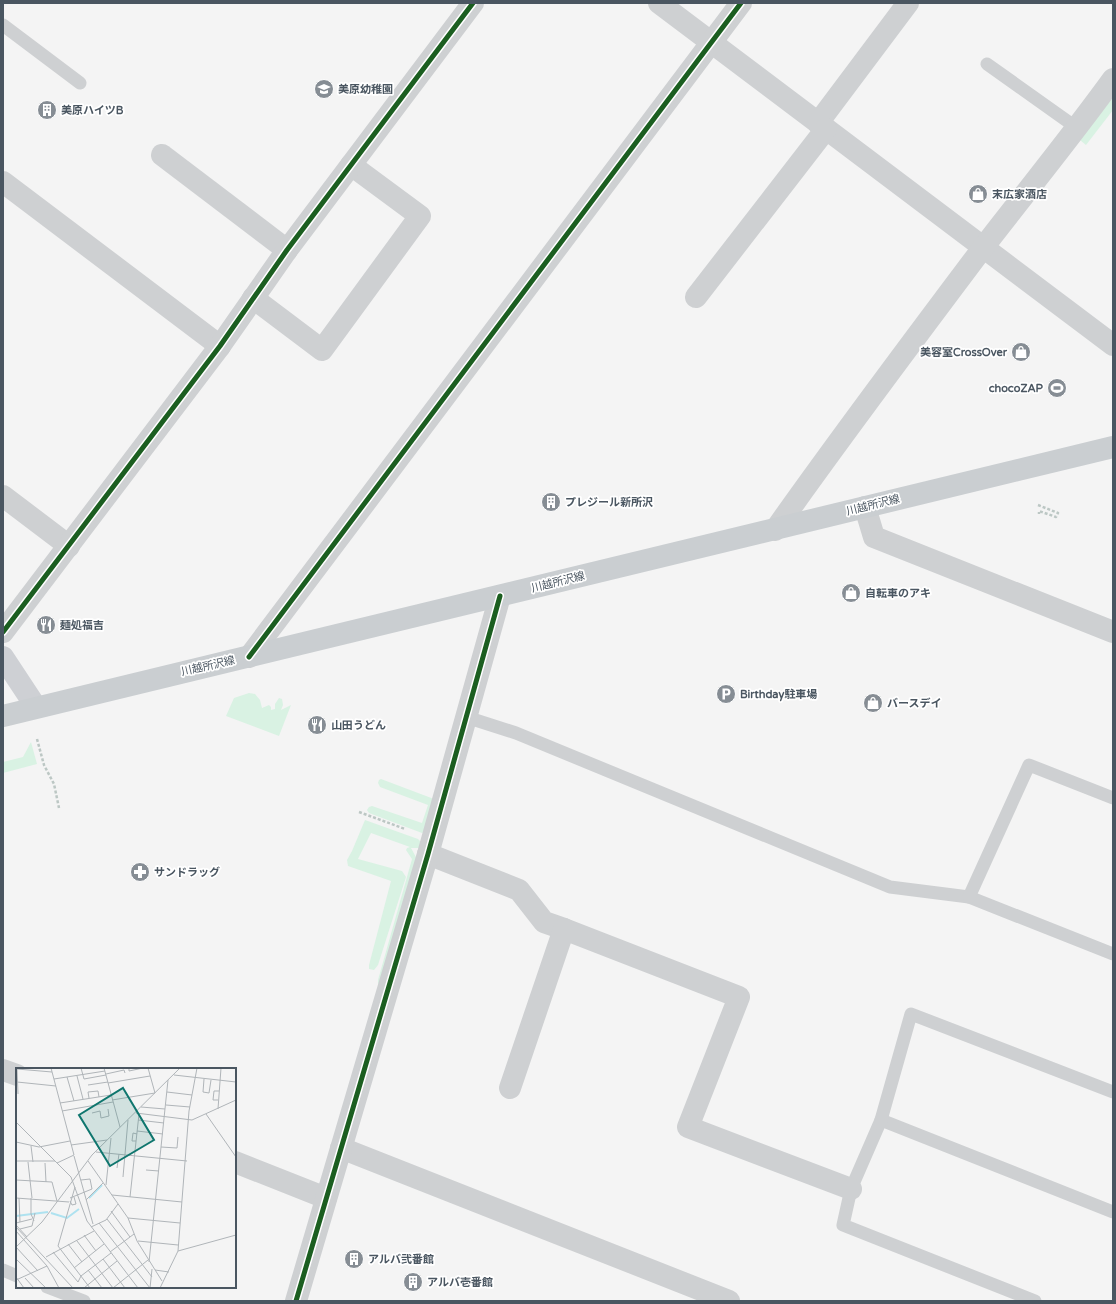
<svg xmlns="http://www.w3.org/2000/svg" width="1116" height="1304" font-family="'Varela Round','Noto Sans JP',sans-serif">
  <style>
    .green { fill: #d9f2e3 }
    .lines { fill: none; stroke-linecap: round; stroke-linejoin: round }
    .path { stroke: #bcc7c4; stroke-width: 2.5; stroke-dasharray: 3 2; stroke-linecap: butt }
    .lane { stroke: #ced0d2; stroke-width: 13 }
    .street { stroke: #ced0d2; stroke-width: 22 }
    .secondary { stroke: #ced0d4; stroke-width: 22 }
    .primary { stroke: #caced1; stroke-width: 22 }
    .cycleway-casing { stroke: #fff; stroke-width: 8 }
    .cycleway { stroke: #1b5e20; stroke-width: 5 }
    .labels { text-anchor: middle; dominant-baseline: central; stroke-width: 3.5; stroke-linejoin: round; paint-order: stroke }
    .poi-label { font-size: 11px; font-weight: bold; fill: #4a5661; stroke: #fff; text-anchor: start }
    .street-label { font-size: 11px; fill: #4a5661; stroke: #fff }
    .inset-river { fill: none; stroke: #aee2f0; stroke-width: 2 }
    .inset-road { fill: none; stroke: #b0b5b9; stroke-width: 1 }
    .view { fill: #0f766e; fill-opacity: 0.15; stroke: #0f766e; stroke-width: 2 }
    .inset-edge { fill: none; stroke: #4a5661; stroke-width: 2 }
  </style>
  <rect width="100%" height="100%" fill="#f4f4f4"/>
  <g class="green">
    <polygon points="1113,97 1113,110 1086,145 1080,140"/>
    <polygon points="249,693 255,694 260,700 262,708 269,705 271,707 271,710 275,709 275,704 279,698 282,699 283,705 281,710 291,705 279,736 226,716 234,698"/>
    <polygon points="31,742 37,764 3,773 3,762 23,757"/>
    <polygon points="381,779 434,799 426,831 422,833 369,813 367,810 369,807 372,806 422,823 428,805 380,787 378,783 379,780"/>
    <polygon points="365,820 418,839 421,842 419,848 411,848 417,859 378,986 378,980 412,859 406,850 407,848 410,847 371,833 358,859 402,871 406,877 378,965 374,970 369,969 369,965 391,881 348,866 347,860 352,851"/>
  </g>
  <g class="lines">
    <g class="path">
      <polyline points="1038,505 1058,513 1056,517 1039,511 1039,514"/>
      <polyline points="37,739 44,765 54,784 59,808"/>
      <polyline points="359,812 405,829"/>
    </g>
    <g class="lane">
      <polyline points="3,25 80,83"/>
      <polyline points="987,64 1077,128"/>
      <polyline points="466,717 516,733 890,887 969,897 1113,954"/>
      <polyline points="969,897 1029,765 1113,798"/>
      <polyline points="881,1120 1113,1212"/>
      <polyline points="3,1270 17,1276"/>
      <polyline points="47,1287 84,1301"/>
      <polyline points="1035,1301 843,1225 851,1189 881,1120 911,1014 1113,1092"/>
    </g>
    <g class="street">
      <polyline points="659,3 1113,345"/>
      <polyline points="818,123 908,3"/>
      <polyline points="162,155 287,250"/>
      <polyline points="3,182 220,346"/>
      <polyline points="696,297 826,129"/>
      <polyline points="253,298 322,350 420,216 351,165"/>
      <polyline points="3,496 69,546"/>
      <polyline points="865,507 874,537 1113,632"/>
      <path d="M 775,530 C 842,435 912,342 982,249 C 1026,192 1071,137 1113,79"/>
      <polyline points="3,632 220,346 287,250 473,3"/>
      <polyline points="249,657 741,3"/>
      <polyline points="428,854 519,890 544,922 564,929"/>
      <polyline points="3,1070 17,1075"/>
      <polyline points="510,1088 564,929 739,997 688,1127 851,1189"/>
      <polyline points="341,1148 729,1301"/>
      <polyline points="235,1162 326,1198"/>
      <polyline points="296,1301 428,854 500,596"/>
    </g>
    <polyline class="secondary" points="3,657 36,707"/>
    <polyline class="primary" points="3,716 1113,447"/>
    <g class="cycleway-casing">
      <g id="cycleway">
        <polyline points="3,632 220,346 287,250 473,3"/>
        <polyline points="249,657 741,3"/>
        <polyline points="296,1301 428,854 500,596"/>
      </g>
    </g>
    <use href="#cycleway" class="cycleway"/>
  </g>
  <defs>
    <g id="school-disc" transform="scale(1)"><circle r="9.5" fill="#868d94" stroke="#fff"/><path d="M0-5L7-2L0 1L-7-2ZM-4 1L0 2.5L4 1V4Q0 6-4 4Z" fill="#fff"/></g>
    <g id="building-disc" transform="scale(1)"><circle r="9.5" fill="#868d94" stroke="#fff"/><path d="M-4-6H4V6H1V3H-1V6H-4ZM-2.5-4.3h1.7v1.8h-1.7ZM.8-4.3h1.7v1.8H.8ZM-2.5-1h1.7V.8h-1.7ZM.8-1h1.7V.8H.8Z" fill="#fff"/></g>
    <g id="shop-disc" transform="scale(1)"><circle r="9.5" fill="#868d94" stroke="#fff"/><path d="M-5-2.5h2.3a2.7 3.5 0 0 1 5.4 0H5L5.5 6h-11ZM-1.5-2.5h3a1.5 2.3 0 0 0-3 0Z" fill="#fff"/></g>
    <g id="stadium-disc" transform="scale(1)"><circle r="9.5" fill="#868d94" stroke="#fff"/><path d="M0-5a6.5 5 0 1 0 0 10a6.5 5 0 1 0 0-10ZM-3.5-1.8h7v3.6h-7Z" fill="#fff"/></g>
    <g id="restaurant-disc" transform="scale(1)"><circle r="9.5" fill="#868d94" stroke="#fff"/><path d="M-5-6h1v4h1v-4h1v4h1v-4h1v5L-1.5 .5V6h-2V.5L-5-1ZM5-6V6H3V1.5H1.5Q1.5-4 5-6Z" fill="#fff"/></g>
    <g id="parking-disc" transform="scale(1)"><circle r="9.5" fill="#868d94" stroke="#fff"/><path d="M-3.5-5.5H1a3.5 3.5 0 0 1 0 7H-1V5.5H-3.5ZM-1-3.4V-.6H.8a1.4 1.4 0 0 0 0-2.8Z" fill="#fff"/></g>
    <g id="pharmacy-disc" transform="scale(1)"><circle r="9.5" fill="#868d94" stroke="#fff"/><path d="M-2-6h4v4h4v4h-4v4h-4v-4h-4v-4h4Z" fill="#fff"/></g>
  </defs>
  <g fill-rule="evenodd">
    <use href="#school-disc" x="324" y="89"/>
    <use href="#building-disc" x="47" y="110"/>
    <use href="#shop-disc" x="978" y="194"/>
    <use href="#shop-disc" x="1021" y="352"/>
    <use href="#stadium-disc" x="1057" y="388"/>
    <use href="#building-disc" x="551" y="502"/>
    <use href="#shop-disc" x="851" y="593"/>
    <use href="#restaurant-disc" x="46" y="625"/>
    <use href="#parking-disc" x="726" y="694"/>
    <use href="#shop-disc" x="873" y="703"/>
    <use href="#restaurant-disc" x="317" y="725"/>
    <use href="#pharmacy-disc" x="140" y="872"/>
    <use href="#building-disc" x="354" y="1259"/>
    <use href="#building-disc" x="413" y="1282"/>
  </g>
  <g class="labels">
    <g class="poi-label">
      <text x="338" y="89">美原幼稚園</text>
      <text x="61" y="110">美原ハイツB</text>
      <text x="992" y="194">末広家酒店</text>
      <text x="1007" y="352" text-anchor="end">美容室CrossOver</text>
      <text x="1043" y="388" text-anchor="end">chocoZAP</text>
      <text x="565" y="502">プレジール新所沢</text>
      <text x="865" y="593">自転車のアキ</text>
      <text x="60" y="625">麺処福吉</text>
      <text x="740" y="694">Birthday駐車場</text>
      <text x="887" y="703">バースデイ</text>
      <text x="331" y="725">山田うどん</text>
      <text x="154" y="872">サンドラッグ</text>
      <text x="368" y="1259">アルバ弐番館</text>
      <text x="427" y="1282">アルバ壱番館</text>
    </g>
    <g class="street-label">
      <text transform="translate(873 505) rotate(-14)">川越所沢線</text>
      <text transform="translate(558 582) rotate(-14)">川越所沢線</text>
      <text transform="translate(208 666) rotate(-13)">川越所沢線</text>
    </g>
  </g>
  <g transform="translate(16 1068)">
    <rect width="220" height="220" fill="#f4f4f4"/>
    <path class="inset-river" d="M 73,130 L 86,117M 35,145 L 51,150 L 63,141M 0,148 L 32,144"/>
    <path class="inset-road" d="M 35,0 L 58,87 L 41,95M 65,0 L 68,11 L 90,7M 88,0 L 104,59M 113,0 L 113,3 L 127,0M 90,6 L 108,2 L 109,5M 158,7 L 220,14M 61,8 L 67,31M 51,9 L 58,33M 38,11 L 89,3M 188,11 L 187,24 L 193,25 L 195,12M 1,14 L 40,18M 92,15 L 134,8M 72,17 L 92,14M 151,24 L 176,27M 2,26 L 1,1 L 36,4M 73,30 L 72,24 L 82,23 L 83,29M 96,32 L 139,25 L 132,0M 202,32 L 197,32 L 198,23 L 203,23M 44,35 L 95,27M 150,37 L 174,39M 125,39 L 149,41M 202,41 L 205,0M 46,43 L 97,34M 76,45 L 84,43 L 85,50 L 93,48 L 92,41M 120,45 L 176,52 L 220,32M 190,46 L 220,89M 122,52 L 148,55M 0,54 L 55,109 L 71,153 L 122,220M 121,63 L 147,66M 120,73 L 116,73 L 117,65 L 121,66M 0,74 L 23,79 L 54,73M 55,77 L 91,72M 15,78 L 17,94M 145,79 L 161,80 L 162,69M 80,84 L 171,93M 58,88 L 77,156M 0,93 L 39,93M 72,93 L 112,150 L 121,173 L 146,213M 12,94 L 16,130M 29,95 L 30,114M 101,100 L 103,86M 130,102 L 143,103M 107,109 L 112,52M 0,112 L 36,114 L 41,133M 90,117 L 95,70M 59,119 L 42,178 L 74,220M 96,127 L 166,134M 114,129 L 123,46M 0,130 L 53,134M 3,130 L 4,154M 15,130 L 15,146 L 18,153M 54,130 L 76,121 L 74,111 L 65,112M 70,132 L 87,115M 54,133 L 56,137 L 60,136 L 58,129M 95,143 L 114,169M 112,150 L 164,155M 91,151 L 136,209M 0,155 L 16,151M 83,155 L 134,220M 0,157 L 11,169M 0,159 L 57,220M 75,159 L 90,152 L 102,136M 4,161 L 16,158 L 19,145M 0,163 L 31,198 L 43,220M 68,167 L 80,183M 61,173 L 97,220M 122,173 L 162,177M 52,176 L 66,194M 0,179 L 22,203M 0,179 L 26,154 L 76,87 L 164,0M 162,183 L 220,167M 37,184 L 62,214 L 65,208 L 95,185M 94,184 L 118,166M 30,189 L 78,163M 0,191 L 30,220M 87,191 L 109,220M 133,194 L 152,12M 58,200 L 88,176M 72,202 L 86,220M 139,202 L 153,204M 0,209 L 8,220M 9,210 L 18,220M 0,212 L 31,198M 68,220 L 101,193M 97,220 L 132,192M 134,220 L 136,201M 144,220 L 162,183 L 173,43 L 181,0"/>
    <path class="view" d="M 107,20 L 138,72 L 94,98 L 63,47 Z"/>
    <rect width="220" height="220" class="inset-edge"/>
  </g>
  <rect width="1116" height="1304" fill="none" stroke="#4a5661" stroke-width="8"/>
</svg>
